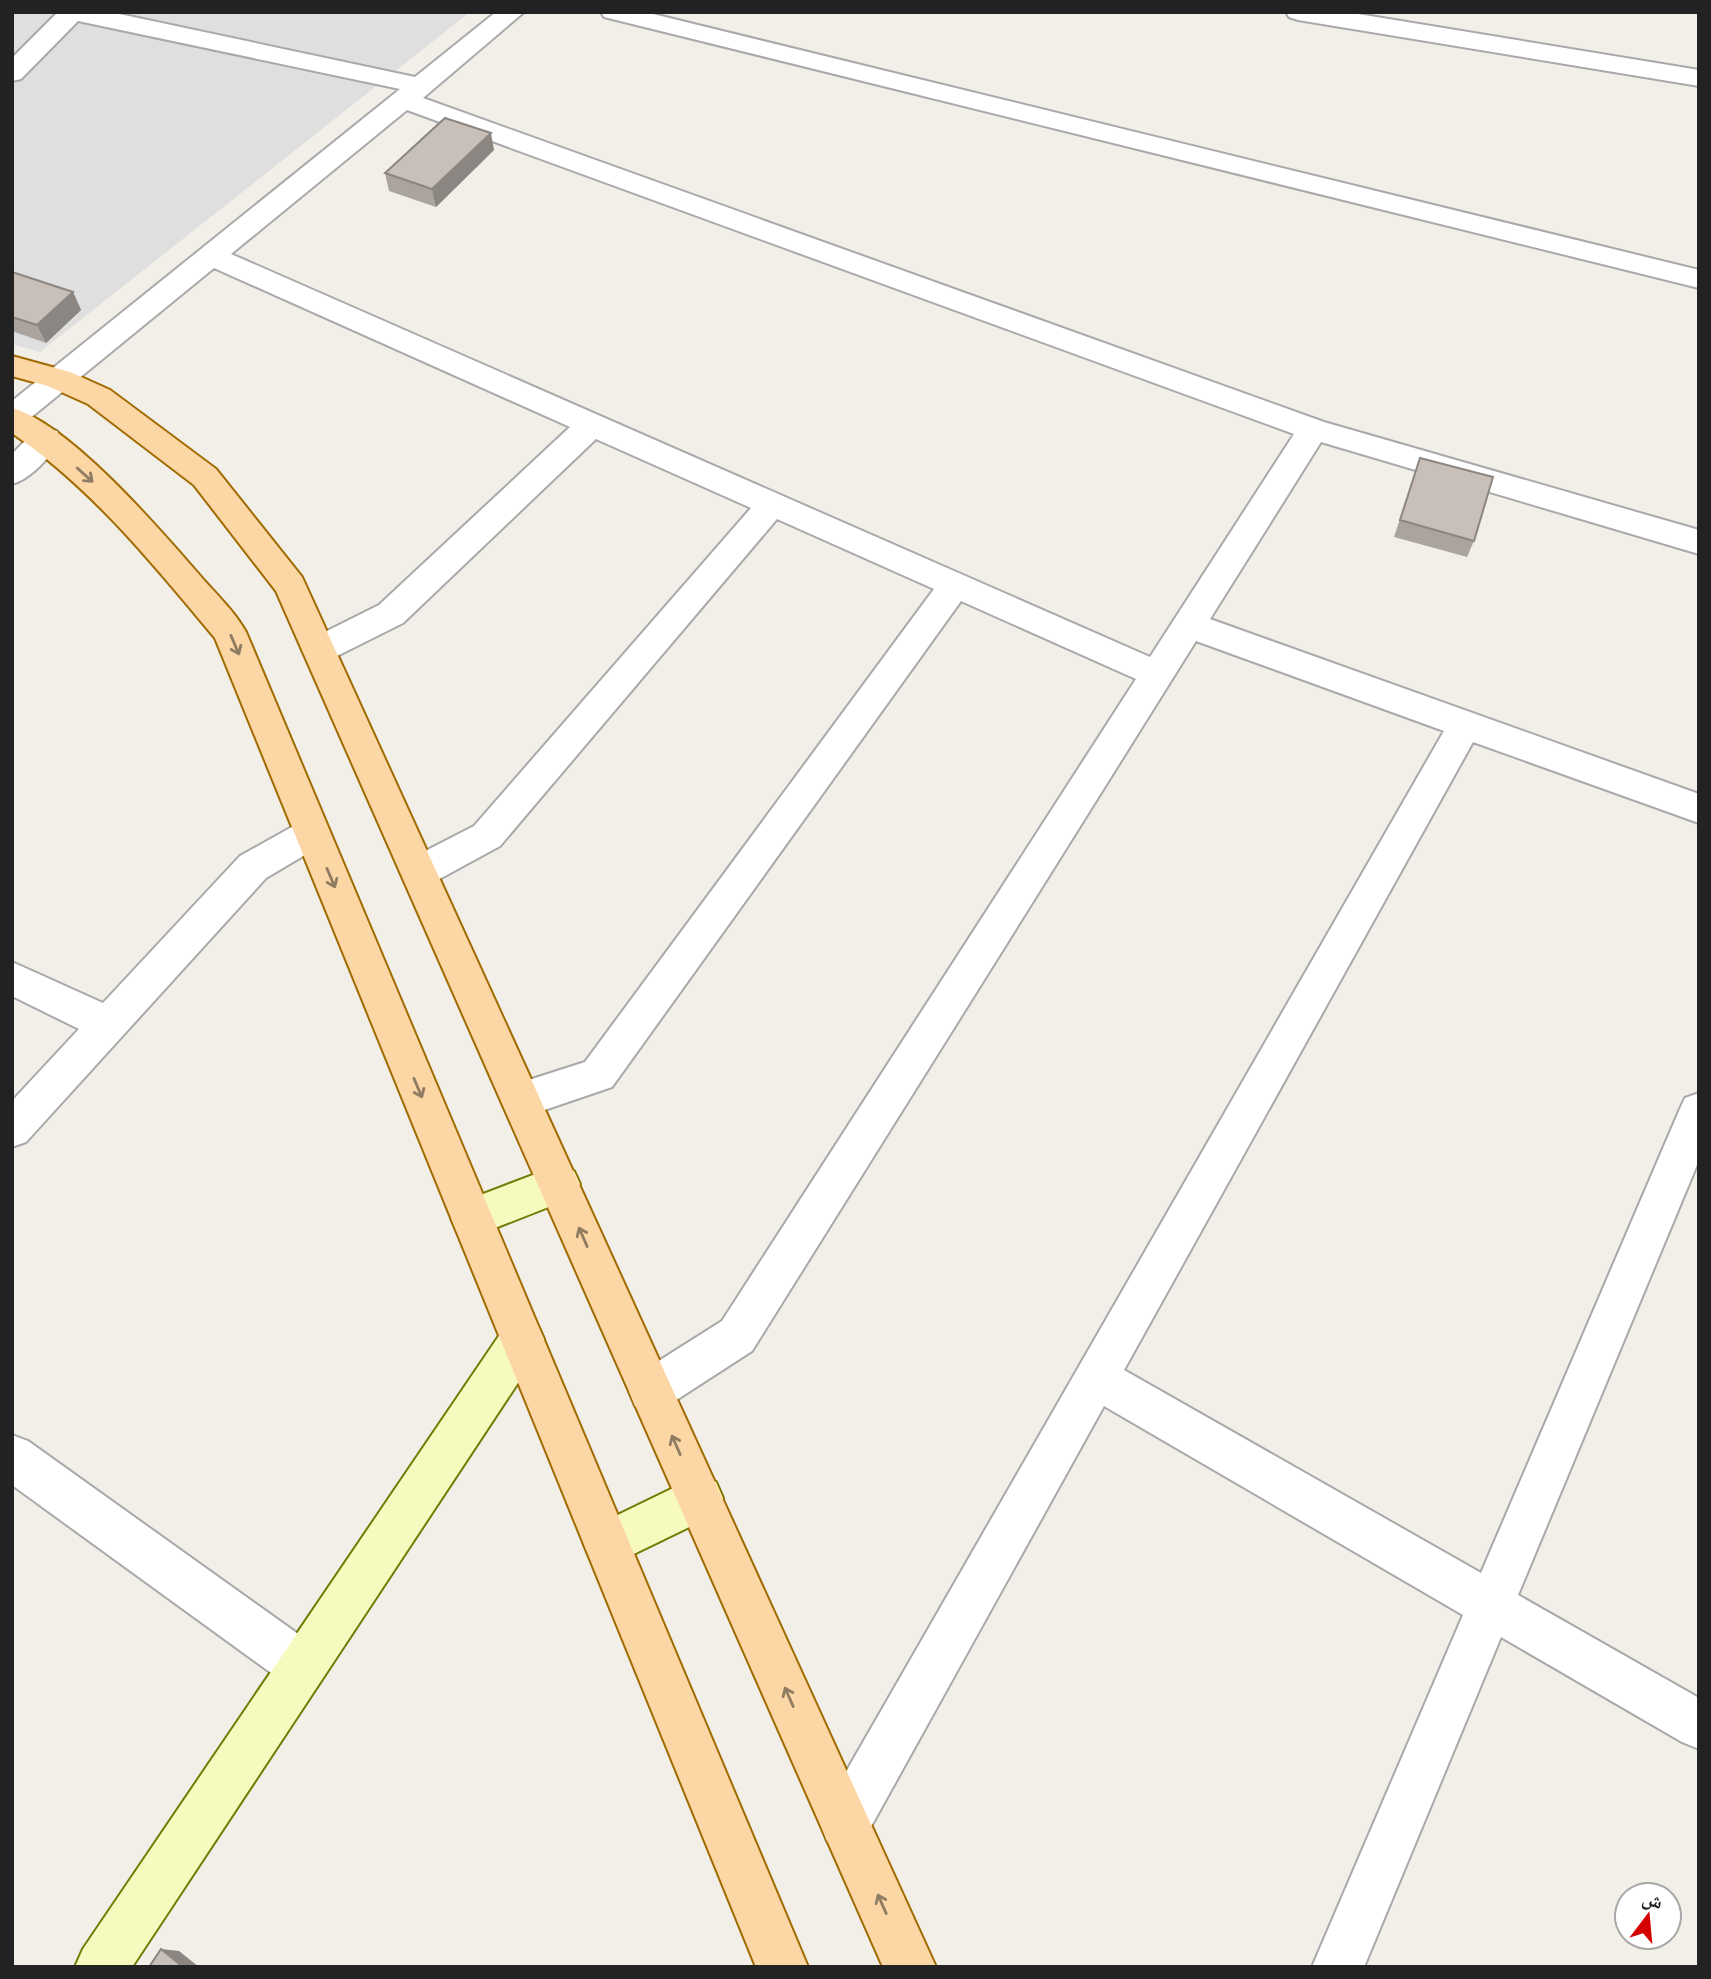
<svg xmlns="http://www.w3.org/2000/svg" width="1711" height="1979" font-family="'Roboto Condensed','Noto Naskh Arabic',sans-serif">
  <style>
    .residential { fill: #e0dfdf }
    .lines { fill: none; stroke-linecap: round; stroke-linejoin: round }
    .street-casing { stroke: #a9a9a9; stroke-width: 4 }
    .secondary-casing { stroke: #707d05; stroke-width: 4 }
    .primary-casing { stroke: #a06b00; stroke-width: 4 }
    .street { fill: #fff; fill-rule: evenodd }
    .secondary { fill: #f7fabf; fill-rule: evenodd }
    .primary { fill: #fcd6a4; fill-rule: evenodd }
    .wall { fill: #aba49e }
    .shaded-wall { fill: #8b8681 }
    .building { fill: #c7bfb8; stroke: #8b8681; stroke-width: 2 }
    .oneway { stroke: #8f7c63 }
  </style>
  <rect width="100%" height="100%" fill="#f2efe9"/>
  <polygon class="residential" points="12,12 470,12 40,352 12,344"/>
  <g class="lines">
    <g class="street-casing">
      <g id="street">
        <path d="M 58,12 L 110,12 L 415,77 L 496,12 L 524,12 L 423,98 L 1324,422 L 1699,530 L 1699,554 L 1321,442 L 1210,619 L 1699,794 L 1699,823 L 1473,742 L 1124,1370 L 1481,1573 L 1679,1111 L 1685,1098 L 1699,1093 L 1699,1160 L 1518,1595 L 1699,1698 L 1699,1749 L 1682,1742 L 1501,1637 L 1364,1967 L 1312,1967 L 1463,1615 L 1104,1406 L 863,1841 L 845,1848 L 827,1841 L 820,1823 L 827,1805 L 1444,731 L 1196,641 L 752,1351 L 667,1406 L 651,1413 L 635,1406 L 629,1391 L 635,1376 L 722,1321 L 1136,679 L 961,601 L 612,1087 L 521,1118 L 507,1113 L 501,1100 L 507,1087 L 585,1062 L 934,589 L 777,519 L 500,846 L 432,883 L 419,887 L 406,883 L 401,872 L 406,861 L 474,826 L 751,508 L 596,439 L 403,623 L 331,659 L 319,663 L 307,659 L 302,650 L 307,641 L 379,605 L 570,427 L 214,268 L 23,424 L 12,427 L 12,401 L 400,89 L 78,21 L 21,79 L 12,81 L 12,58 ZM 407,110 L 1294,434 L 1150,657 L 231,254 Z"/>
        <polygon points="601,12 645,12 1699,270 1699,288 604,17"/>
        <polygon points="1286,12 1346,12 1699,70 1699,86 1298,20 1289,17"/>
        <path d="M 46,428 L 57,431 L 61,439 C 51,456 31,479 12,484 L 12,454 L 35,431 Z"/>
        <polygon points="312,818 325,823 330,833 325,843 266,878 26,1142 12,1147 12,1101 79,1029 12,996 12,962 103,1003 240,856 299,823"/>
        <polygon points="12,1435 28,1441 319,1649 326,1666 319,1683 302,1690 285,1683 12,1485"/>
      </g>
    </g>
    <g class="secondary-casing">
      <g id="secondary">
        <polygon points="559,1165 574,1171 580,1184 574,1197 472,1237 457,1232 451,1218 457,1204"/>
        <polygon points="522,1318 537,1324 544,1339 537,1354 132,1967 75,1967 83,1949 507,1324"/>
        <polygon points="700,1475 716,1482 723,1498 716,1514 607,1567 591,1560 584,1544 591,1528"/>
      </g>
    </g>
    <g class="primary-casing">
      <g id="primary">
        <polygon points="12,356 70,372 110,390 216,469 302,577 936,1967 883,1967 276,591 194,485 88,404 48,386 12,376"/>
        <path d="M 12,408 C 70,424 162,532 202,578 C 217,595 235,612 246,632 L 808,1967 L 756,1967 L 215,638 C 153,564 92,488 12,433 Z"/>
      </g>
    </g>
    <use href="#street" class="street"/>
    <use href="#secondary" class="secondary"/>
    <use href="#primary" class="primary"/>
  </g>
  <g class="wall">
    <polygon points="494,150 436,207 389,191 385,173"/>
    <polygon points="12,272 73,292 81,310 46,343 12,331"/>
    <polygon points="1420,458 1474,541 1467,557 1394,537"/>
  </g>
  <g class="shaded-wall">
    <polygon points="491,133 494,150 436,207 432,189"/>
    <polygon points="73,292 81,310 46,343 37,325"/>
    <polygon points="161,1949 179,1951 199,1967 183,1967"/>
  </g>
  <g class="building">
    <polygon points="445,118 491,133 432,189 385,173"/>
    <polygon points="12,272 73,292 37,325 12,317"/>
    <polygon points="1420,458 1493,477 1474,541 1400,520"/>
    <polygon points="161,1949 183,1967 149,1967"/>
  </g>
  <defs><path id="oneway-shaft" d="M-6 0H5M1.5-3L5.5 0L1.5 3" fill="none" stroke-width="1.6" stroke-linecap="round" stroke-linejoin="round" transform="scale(1.75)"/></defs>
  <g class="oneway">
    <use href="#oneway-shaft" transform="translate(85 475) rotate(42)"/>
    <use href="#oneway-shaft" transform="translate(235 645) rotate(67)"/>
    <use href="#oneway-shaft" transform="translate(331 878) rotate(67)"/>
    <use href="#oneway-shaft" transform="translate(418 1088) rotate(67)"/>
    <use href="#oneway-shaft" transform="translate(583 1237) rotate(-114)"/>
    <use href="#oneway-shaft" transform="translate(676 1445) rotate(-114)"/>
    <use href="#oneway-shaft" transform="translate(789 1697) rotate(-114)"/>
    <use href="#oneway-shaft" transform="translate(882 1904) rotate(-114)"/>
  </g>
  <rect width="1711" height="1979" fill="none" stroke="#222222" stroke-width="28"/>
  <g transform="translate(1648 1916) rotate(16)"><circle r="33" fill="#ffffff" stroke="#a7a7a7" stroke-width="2"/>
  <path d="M0-5L12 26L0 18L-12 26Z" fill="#d40000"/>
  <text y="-10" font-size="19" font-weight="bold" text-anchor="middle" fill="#222222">ش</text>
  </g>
</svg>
